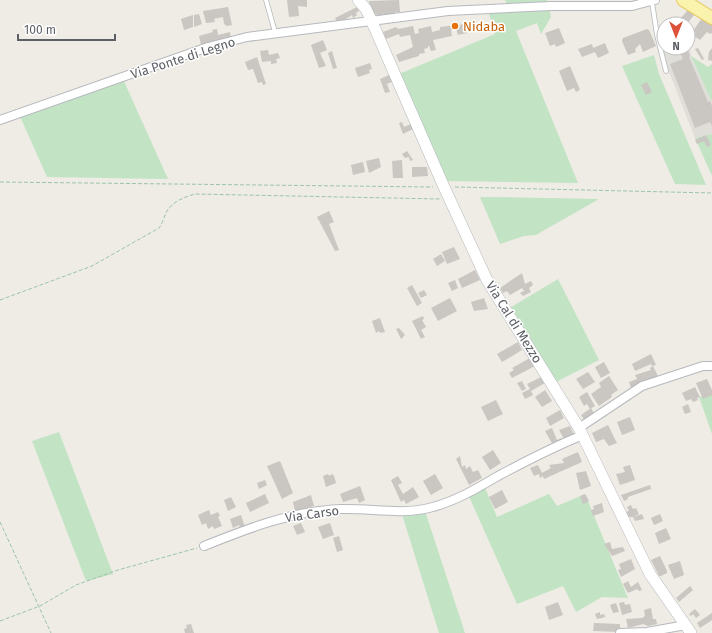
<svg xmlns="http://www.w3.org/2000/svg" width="712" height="633" font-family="'Fira Sans',sans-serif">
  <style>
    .industrial { fill: #e0ded9 }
    .green { fill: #c2e4c5 }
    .building { fill: #cac6c2 }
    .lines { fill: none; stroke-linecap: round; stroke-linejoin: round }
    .lane-casing { stroke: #b7b9be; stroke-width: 5.5 }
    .street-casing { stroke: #b7b9be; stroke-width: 10 }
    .secondary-casing { stroke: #b6b8bd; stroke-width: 12 }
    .primary-casing { stroke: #e9cc63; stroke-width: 14 }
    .path { stroke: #9cc4ab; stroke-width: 1; stroke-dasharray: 4 2; stroke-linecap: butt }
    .lane { stroke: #fff; stroke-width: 4 }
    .street { stroke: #fff; stroke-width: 8 }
    .secondary { stroke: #fff; stroke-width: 11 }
    .primary { stroke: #faf3ad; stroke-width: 12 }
    .food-dot { fill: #e8710a; stroke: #fff; stroke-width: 1.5 }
    .labels { text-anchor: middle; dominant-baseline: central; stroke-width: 3; stroke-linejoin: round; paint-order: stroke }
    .food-label { font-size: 13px; fill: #c56008; stroke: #fff; text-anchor: start }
    .street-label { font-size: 13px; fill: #5c5f64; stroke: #fff }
  </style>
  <rect width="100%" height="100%" fill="#eeece4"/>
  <polygon class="industrial" points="661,41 664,41 664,48 688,48 689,42 691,56 712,102 712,134 695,138 669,72"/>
  <g class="green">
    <polygon points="505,0 547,0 551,17 541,34 537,23 516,31 578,183 445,181 399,74 495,34 487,7 508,8"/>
    <polygon points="654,55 659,74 706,185 675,184 622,66"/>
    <polygon points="691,56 708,67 712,64 712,102"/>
    <polygon points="122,77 168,179 47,177 19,114"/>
    <polygon points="712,134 712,176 695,138"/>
    <polygon points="480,197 495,197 599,199 536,235 524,236 500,244"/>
    <polygon points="558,279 599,360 554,383 508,309"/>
    <polygon points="712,394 712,434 699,397"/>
    <polygon points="59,432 113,574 86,581 32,441"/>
    <polygon points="484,485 497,517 549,494 557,506 585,494 628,598 602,597 576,612 563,586 517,604 467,492"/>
    <polygon points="401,511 409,511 412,516 425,511 465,633 439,633"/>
  </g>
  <g class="building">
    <polygon points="287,0 307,0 307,7 298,6 299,16 289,17"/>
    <polygon points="399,0 400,12 395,12 395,16 384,16 384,12 383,16 370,13 369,1"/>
    <polygon points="228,7 232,25 227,26 224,24 223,17 214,19 215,22 206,23 203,11"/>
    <polygon points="357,7 359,11 356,13 357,15 353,18 352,15 341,22 340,20 337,22 335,18"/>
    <polygon points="688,10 694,15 687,24 684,24 679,20"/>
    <polygon points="199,14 202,24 194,27 194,15"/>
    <polygon points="193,15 193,27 184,30 181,19"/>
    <polygon points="702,18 712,25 712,33 710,34 707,32 700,40 694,36 696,34 693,31"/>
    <polygon points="465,24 467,33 458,35 456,29 451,30 452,36 433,40 436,50 431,51 429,46 428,46 428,48 424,49 425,53 419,54 419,56 399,62 396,55 413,47 410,35 400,37 399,34 386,39 383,32 396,27 398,29 413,26 415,34 419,33 418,29 431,26 432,32 440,30 440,27"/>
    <polygon points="559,28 565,43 556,47 555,44 550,46 545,33"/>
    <polygon points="217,29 218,35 230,32 231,38 201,45 199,36 213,32 212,30"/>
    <polygon points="647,29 649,30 656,46 643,52 640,44 635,49 636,52 628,55 622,41 623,38"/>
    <polygon points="323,40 327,50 320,53 326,66 319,68 311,45"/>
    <polygon points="605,43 609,53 598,58 595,52 582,57 578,49 592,44 593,48"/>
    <polygon points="678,48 687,48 690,56 689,57 708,102 710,101 712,106 712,126 710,122 695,128 670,64 683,59"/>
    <polygon points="698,48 704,59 702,60 695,49"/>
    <polygon points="712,48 712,61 708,60 709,52"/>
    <polygon points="268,50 269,55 278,53 280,58 276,59 277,63 271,64 271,61 262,62 260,51"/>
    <polygon points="332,51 337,68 333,69 328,53"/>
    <polygon points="257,57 266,84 263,85 262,82 258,83 253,69 248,70 245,62"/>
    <polygon points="370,63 372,69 369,70 370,73 358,77 355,68"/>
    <polygon points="570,66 580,90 576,92 574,88 567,91 559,71"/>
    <polygon points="391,74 394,81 387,84 390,92 385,93 380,79"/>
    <polygon points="647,82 652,92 646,95 641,85"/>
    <polygon points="402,122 404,127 413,123 415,128 403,134 399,123"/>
    <polygon points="706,135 711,145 707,147 704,141 697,144 695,140"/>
    <polygon points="407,151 413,160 410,161 409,157 405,158 402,154"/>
    <polygon points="379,158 381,167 369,173 366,161"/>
    <polygon points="402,160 403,178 393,178 392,161"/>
    <polygon points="363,162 365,172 353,175 351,165"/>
    <polygon points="412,167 427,167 428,176 412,177"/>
    <polygon points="329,211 334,222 329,224 339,250 335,251 317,217"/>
    <polygon points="454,247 460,259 447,264 442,252"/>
    <polygon points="441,254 445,261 437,266 433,259"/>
    <polygon points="475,270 480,280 462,288 458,279"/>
    <polygon points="522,273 525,284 531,281 533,285 529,288 531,292 523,296 520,293 524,291 522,288 510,295 507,291 503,293 500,288"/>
    <polygon points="455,280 458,288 452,291 448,283"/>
    <polygon points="412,285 422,303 417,306 407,288"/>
    <polygon points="424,290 427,295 421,298 418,293"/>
    <polygon points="450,298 457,311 438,321 431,308"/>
    <polygon points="484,298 488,309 474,311 471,302"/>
    <polygon points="423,316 424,319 422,320 426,327 421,330 425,337 421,339 412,321"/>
    <polygon points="380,318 385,332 380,333 379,331 376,333 372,321"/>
    <polygon points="399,328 405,335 401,339 396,329"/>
    <polygon points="518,342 522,350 502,362 497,354"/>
    <polygon points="651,354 656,365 652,366 651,364 635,371 632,364"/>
    <polygon points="530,358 535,366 512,378 509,373 514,370 512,368"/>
    <polygon points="604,362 610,373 601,378 595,367"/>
    <polygon points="653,366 658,376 631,388 629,382 637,379 635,375 651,370 650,368"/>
    <polygon points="588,372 595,382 583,389 576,379"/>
    <polygon points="609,376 618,390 611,395 612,397 599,406 591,394 601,387 599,383"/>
    <polygon points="541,377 545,383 531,391 533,395 525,399 522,393 530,389 527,384"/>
    <polygon points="707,379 712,390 712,395 703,399 696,383"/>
    <polygon points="522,381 526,389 522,391 517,383"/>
    <polygon points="695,387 700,397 697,398 698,400 693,402 691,399 686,401 682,393"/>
    <polygon points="545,390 552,401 542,407 535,397"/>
    <polygon points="587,392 595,406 590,409 587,404 584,406 579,397"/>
    <polygon points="496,400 503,414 488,421 481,407"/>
    <polygon points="688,404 691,412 685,414 682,407"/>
    <polygon points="591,408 595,415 585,421 581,415"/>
    <polygon points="560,410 564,418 550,426 546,418"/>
    <polygon points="630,417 635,430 622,435 617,422"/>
    <polygon points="608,425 617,443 609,446 604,439 596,442 592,433"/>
    <polygon points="570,426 574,435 564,439 559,430"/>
    <polygon points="552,428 557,440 561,438 562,441 553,445 545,431"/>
    <polygon points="493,450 501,463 490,470 482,457"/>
    <polygon points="578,452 582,462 544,479 543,476 540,478 539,474 534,476 530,468 538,465 542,473 551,468 549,465 564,463 562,459"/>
    <polygon points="460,456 462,467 465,465 466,469 470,466 473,472 478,470 482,478 469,485 456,459"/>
    <polygon points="280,461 293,493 282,499 267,466"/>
    <polygon points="630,465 635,480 620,485 616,474 625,472 623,467"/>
    <polygon points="586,471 591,486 580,490 576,473"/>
    <polygon points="328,474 329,476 332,474 334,476 336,483 326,487 323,476"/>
    <polygon points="435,474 443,488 431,495 423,481"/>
    <polygon points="398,476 402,483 398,485 403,494 413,487 419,497 406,504 404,500 401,502 391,480"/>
    <polygon points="265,480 267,485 259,489 257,483"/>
    <polygon points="650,485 651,489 628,497 628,499 624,501 621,495"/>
    <polygon points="360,486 365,500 359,503 357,498 343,502 340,494"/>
    <polygon points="502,490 508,502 495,509 489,497"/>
    <polygon points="265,494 269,503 250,512 246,503"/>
    <polygon points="585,494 589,501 583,504 580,496"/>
    <polygon points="311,495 314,506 295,512 293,502"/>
    <polygon points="231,497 236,507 228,511 224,500"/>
    <polygon points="602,503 604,512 593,516 591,510 594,509 593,506"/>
    <polygon points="631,505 633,509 636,508 639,514 633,517 642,514 644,519 635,521 633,517 628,517 626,512 629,511 627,507"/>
    <polygon points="209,510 211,515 218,512 220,516 218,517 222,526 214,529 213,526 208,529 206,523 202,525 198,515"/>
    <polygon points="660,514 663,521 654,525 651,518"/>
    <polygon points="241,515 245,527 240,529 239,525 233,528 230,519"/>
    <polygon points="301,523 305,532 297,535 293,526"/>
    <polygon points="330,523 334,535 323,539 318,527"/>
    <polygon points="666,528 671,539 659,544 655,533"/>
    <polygon points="339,536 343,550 337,552 333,538"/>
    <polygon points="610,542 612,549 623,547 625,551 612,556 604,544"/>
    <polygon points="660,556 667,571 667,573 661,576 659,576 651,560"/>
    <polygon points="631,559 635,569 621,577 618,570 621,569 619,564"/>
    <polygon points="680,561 684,575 674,579 668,565"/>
    <polygon points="628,581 631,587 638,582 642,590 639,591 637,589 628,593 623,584"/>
    <polygon points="690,586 693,590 679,602 676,598"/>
    <polygon points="558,602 563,615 549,620 545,607"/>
    <polygon points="624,602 625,605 630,604 632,612 622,615 619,603"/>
    <polygon points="616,603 619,612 613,613 610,605"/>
    <polygon points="651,608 653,619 656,619 657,624 648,626 643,624 628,628 626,619 642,618 645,616 644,610"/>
    <polygon points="695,609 700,615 696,618 693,614 691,616 689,614"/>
    <polygon points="600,612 600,615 604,614 605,617 597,619 595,614"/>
    <polygon points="712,613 712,620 700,628 697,623"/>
    <polygon points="594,623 620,624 620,632 593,631"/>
    <polygon points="191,624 194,633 185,633 184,629 187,628 186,625"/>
  </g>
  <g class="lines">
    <g class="lane-casing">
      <g id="lane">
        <polyline points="266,0 275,32"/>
        <polyline points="652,2 657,35 666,71"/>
      </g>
    </g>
    <g class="street-casing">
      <g id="street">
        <polyline points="0,120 208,47 247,37 448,11 551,6 632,6 655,0"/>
        <polyline points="579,428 642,386 703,366 712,366"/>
        <path d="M 204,546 C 249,528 292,511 341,509 C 370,508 401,515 429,508 C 454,502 476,489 498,476 C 526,461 553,447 583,435"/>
        <polyline points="620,633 647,632 686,625"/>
      </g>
    </g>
    <g class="secondary-casing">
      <polyline id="secondary" points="358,0 366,9 372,22 444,187 487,280 579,428 650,574 691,633"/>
    </g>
    <g class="primary-casing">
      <polyline id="primary" points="683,0 712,18"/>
    </g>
    <g class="path">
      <polyline points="0,182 433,187"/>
      <polyline points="455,187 712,193"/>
      <path d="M 0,300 L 92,266 L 159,228 C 163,223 164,216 167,211 C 173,201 185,197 195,194 L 440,199"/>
      <polyline points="0,522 51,633"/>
      <polyline points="0,621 40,606 76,585 118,570 197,548"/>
    </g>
    <use href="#lane" class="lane"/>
    <use href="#street" class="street"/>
    <use href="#secondary" class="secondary"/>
    <use href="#primary" class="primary"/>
  </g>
  <circle class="food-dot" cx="455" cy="26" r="4"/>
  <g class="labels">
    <g class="food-label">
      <text x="463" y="26">Nidaba</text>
    </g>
    <g class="street-label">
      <text transform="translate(183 58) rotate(-18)">Via Ponte di Legno</text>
      <text transform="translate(514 322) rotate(58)">Via Cal di Mezzo</text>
      <text transform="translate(312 514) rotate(-8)">Via Carso</text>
    </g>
  </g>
  <g transform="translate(676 36) rotate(180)"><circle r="19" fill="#ffffff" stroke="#bebfc1"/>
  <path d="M0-3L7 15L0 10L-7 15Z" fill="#de523a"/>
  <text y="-6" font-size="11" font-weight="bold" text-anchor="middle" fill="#5c5f64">N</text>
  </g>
  <path d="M18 34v6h97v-6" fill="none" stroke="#5c5f64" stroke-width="2"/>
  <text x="24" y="34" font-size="12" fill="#5c5f64" stroke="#ffffff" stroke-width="3" paint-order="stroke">100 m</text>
</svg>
